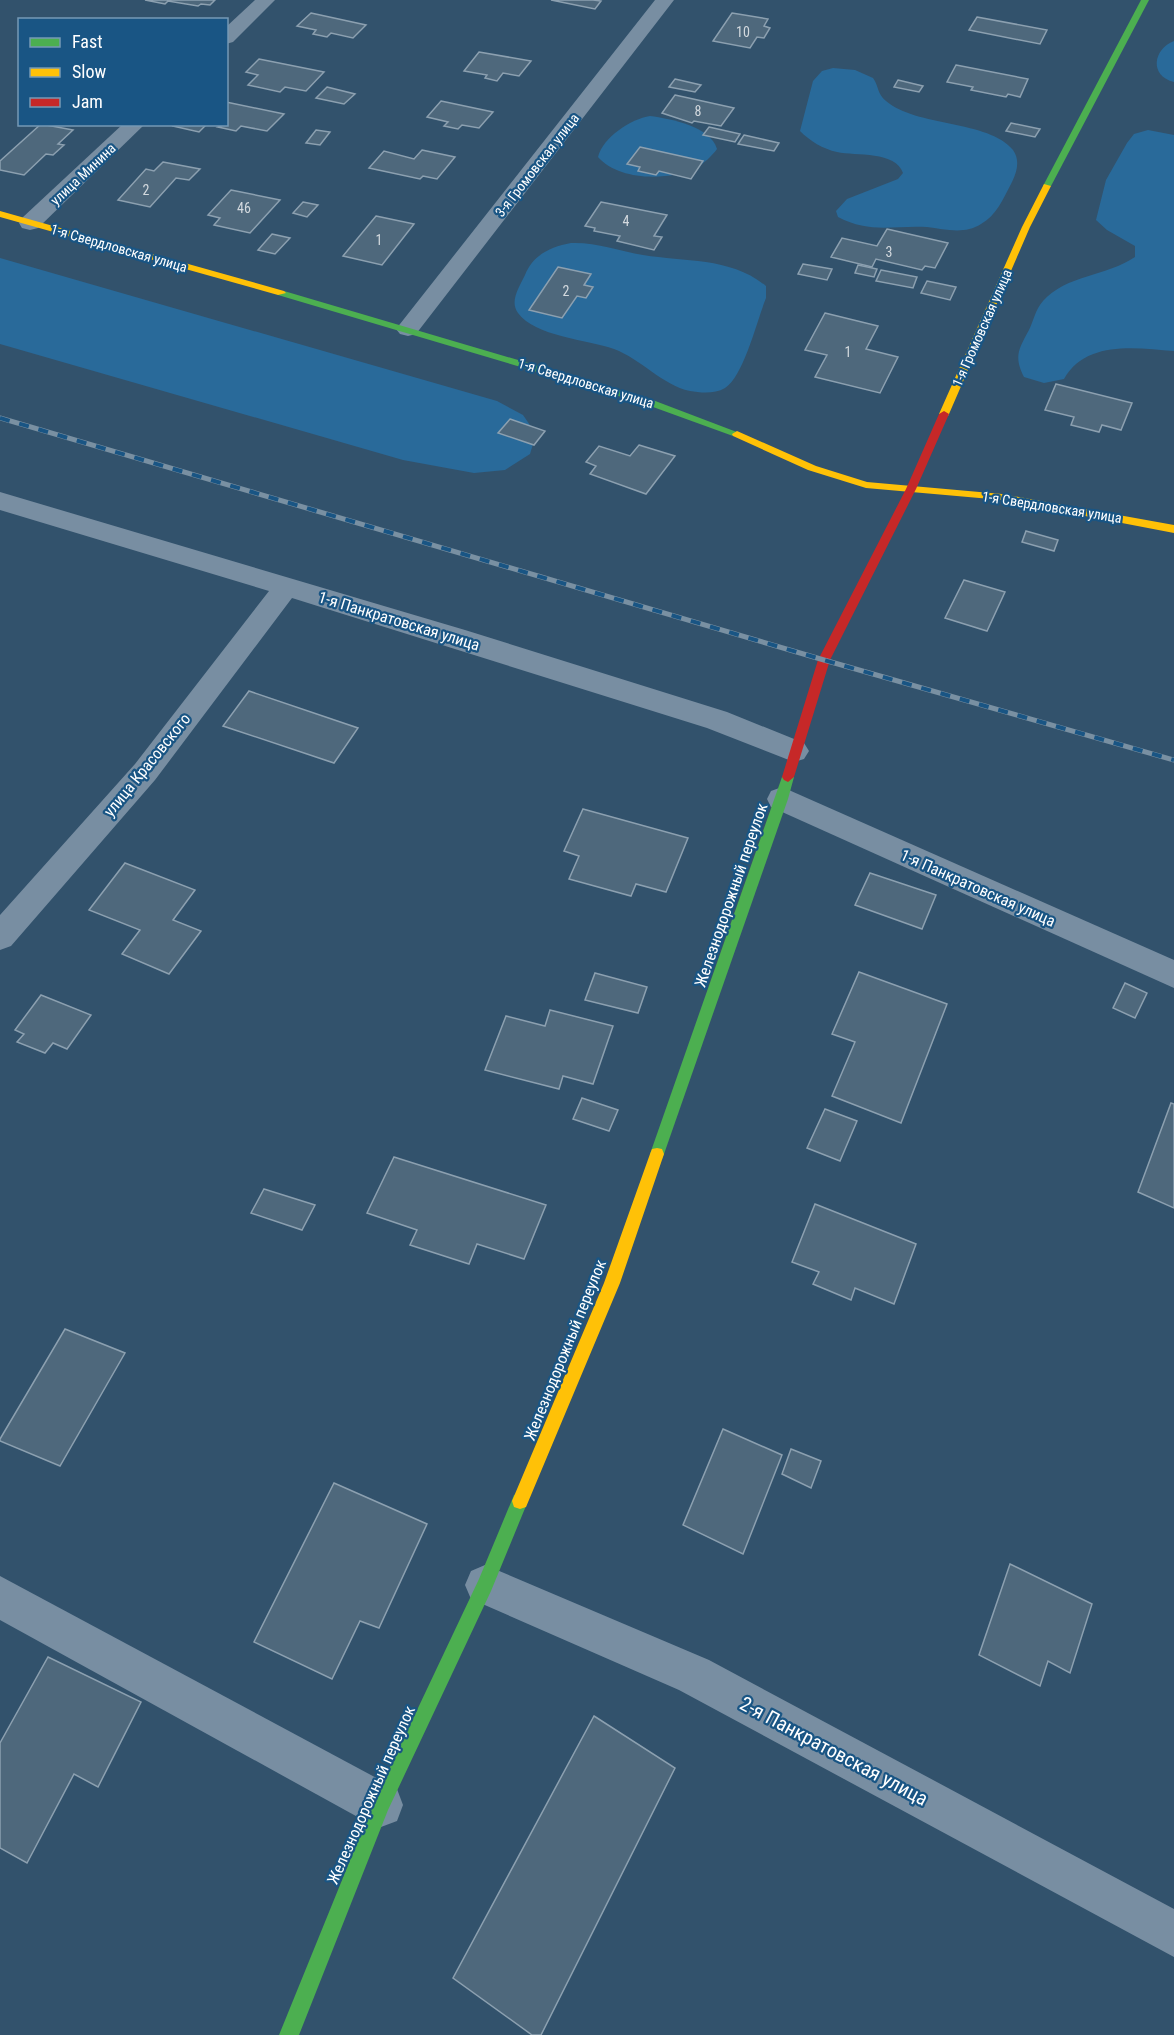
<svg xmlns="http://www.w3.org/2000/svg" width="1174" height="2035" font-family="'Roboto Condensed',sans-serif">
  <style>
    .green { fill: #296a9a }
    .building { fill: #4e687c; stroke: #8ca0b0; stroke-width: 1.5 }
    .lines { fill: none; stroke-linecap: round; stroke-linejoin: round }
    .street { fill: #788ea2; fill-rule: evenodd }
    .fast { fill: #4caf50; fill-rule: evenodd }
    .slow { fill: #ffc107; fill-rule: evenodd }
    .jam { fill: #c62828; fill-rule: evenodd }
    .rail-casing { stroke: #7990a2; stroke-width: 5 }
    .rail { stroke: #195584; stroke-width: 4; stroke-dasharray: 10; stroke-linecap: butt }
    .labels { text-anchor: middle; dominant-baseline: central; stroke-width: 4.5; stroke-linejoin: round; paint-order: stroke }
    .number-label { font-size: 14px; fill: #d3d9de }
    .far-street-label { font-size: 14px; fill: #fff; stroke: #195584 }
    .street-label { font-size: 16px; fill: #fff; stroke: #195584 }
    .near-street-label { font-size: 20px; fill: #fff; stroke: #195584 }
  </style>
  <rect width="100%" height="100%" fill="#32526c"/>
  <g class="green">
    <path d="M 1174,41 L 1174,82 C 1149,76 1153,49 1174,41 Z"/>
    <path d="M 833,68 L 855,70 L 873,78 C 879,86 877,94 886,101 C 916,127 989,120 1013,150 C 1021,161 1016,174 1011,184 C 1003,199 996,216 981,224 C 964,235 945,229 927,227 C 894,225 870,234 838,217 L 836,211 L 847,199 L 898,179 L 903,173 C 896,151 856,156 837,152 C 823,149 810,141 800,131 L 813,81 L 822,71 Z"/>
    <path d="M 650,116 C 671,119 710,126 717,149 C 712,156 703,164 696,168 C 668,181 619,181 598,157 C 603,137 631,119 650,116 Z"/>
    <path d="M 1148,130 L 1174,135 L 1174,351 C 1136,348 1086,340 1064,379 L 1044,383 L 1024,377 C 1014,357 1018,350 1029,330 C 1034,320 1035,310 1043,301 C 1066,275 1107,276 1135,257 L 1135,246 L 1107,230 L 1096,220 L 1106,180 L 1127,143 L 1134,134 Z"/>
    <path d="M 571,243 C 595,242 619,251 643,255 C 685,262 731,257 766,286 L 766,298 C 757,320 744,376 725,388 C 715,394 701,393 690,391 C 662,385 641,359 614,349 C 588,340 534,336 518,313 C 509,301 520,286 525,275 C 533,255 550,247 571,243 Z"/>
    <polygon points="0,258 497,401 523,415 536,434 530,454 505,470 474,473 403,460 0,344"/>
  </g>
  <g class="building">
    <polygon points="145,0 215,0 210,5 201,4 198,6 168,1 165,4"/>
    <polygon points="551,0 593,0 601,1 595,9"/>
    <polygon points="311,13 366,25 353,38 331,33 327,37 313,34 316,30 297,26"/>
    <polygon points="732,13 768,19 764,26 770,28 764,38 757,37 750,48 713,41"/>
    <polygon points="977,17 1047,30 1040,44 969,30"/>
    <polygon points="479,52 531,61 519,76 503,73 497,81 485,78 487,75 464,71"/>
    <polygon points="259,59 324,72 306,91 285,87 280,92 248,85 258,75 246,72"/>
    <polygon points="956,65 1028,79 1020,97 1008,94 1006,97 971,90 973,87 947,82"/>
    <polygon points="675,79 701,85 695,92 669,87"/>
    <polygon points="898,80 923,86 919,92 894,87"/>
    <polygon points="327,87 355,94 344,104 316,98"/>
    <polygon points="675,95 734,108 721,126 694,121 692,123 662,113"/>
    <polygon points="441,101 493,112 479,128 462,125 458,129 444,126 448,122 427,117"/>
    <polygon points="226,102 284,114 267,131 241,126 236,131 218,127 226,124"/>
    <polygon points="1011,123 1040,129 1035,137 1006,131"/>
    <polygon points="41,124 73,130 58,144 64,145 53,155 46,154 24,175 0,170 0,161"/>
    <polygon points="175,124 206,124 206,125 199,132 173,126"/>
    <polygon points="709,127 740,134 735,142 703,135"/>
    <polygon points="316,130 330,132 320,145 306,143"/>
    <polygon points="744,135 779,143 774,151 738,144"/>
    <polygon points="640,147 703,161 691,179 659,171 656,175 638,171 640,167 627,164"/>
    <polygon points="422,150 455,157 437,179 423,176 420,179 369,168 384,151 414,159"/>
    <polygon points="163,162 200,169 189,180 176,178 150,207 118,200 146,169 154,171"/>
    <polygon points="231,190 280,200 250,233 214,225 220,218 208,215"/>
    <polygon points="303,202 318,205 307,217 293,213"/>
    <polygon points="601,202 667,215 654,236 662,237 654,250 617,241 620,236 594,231 595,228 585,226"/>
    <polygon points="376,216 414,224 382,265 343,256"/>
    <polygon points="887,229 948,243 935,268 925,266 922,270 876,259 872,267 831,257 842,238 877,246"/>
    <polygon points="272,234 290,238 275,254 258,250"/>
    <polygon points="803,264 832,269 827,280 798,274"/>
    <polygon points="858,265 877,269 874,277 855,273"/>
    <polygon points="558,267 591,274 584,285 593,287 586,298 577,296 562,318 529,310"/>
    <polygon points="881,270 917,277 913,288 876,281"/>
    <polygon points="927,281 956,287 950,300 921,293"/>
    <polygon points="825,313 878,326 866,349 898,357 880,393 815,377 827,355 805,350"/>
    <polygon points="1056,384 1132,403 1121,430 1102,425 1099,432 1071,425 1074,417 1045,410"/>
    <polygon points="510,419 545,431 534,445 498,433"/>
    <polygon points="639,445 675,456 646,494 590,474 596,466 586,462 599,446 630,456"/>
    <polygon points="1026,531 1058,540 1054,551 1022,542"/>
    <polygon points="964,580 1005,592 987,631 945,618"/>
    <polygon points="249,691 358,728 334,763 223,726"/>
    <polygon points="583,809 688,838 666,892 636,884 631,896 569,879 579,856 564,851"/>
    <polygon points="125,863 195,890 173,920 201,931 169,974 122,954 140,930 89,910"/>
    <polygon points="870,873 936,895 922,929 855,905"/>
    <polygon points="859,972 947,1004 901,1123 832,1096 855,1042 832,1034"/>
    <polygon points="595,973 647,987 638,1013 585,1000"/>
    <polygon points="1125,983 1147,993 1135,1018 1113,1008"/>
    <polygon points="41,995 91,1015 67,1049 53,1043 45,1053 17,1042 24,1034 15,1030"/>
    <polygon points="550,1010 613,1026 593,1084 563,1076 559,1089 485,1070 506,1016 545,1026"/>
    <polygon points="582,1098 618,1110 609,1131 573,1119"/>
    <polygon points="1171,1103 1174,1104 1174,1208 1138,1192"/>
    <polygon points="825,1109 857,1121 840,1161 807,1148"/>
    <polygon points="394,1157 546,1205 524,1259 477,1244 469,1264 410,1245 417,1230 367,1213"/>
    <polygon points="264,1189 315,1205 302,1230 251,1213"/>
    <polygon points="815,1204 916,1244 894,1304 855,1288 851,1300 813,1284 819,1272 792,1262"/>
    <polygon points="65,1329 125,1353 60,1466 0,1441 0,1439"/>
    <polygon points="723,1429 782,1455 743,1554 683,1525"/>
    <polygon points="791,1449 821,1461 811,1488 782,1474"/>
    <polygon points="334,1483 427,1524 379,1628 360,1621 332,1679 254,1642"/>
    <polygon points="1010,1564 1092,1604 1070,1673 1048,1661 1040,1686 979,1655"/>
    <polygon points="48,1657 141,1702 98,1787 74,1774 27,1863 0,1848 0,1743"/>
    <polygon points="594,1716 675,1768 541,2035 532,2035 453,1978"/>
  </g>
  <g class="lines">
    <g class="street">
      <polygon points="255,0 275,0 233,42 226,44 226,27"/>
      <polygon points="655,0 674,0 416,334 408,336 400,334 396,329 400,324"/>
      <polygon points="123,124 145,124 38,228 30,230 22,228 19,223 22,218"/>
      <polygon points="0,492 465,630 727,712 804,743 809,751 804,759 794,762 707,728 292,598 155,780 11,946 0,950 0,915 135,764 269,591 0,510"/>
      <polygon points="782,787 1174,960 1174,988 771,807 767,799 771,791"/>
      <polygon points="485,1565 709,1660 1174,1909 1174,1957 679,1690 471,1599 465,1585 471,1571"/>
      <polygon points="0,1576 397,1789 403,1805 397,1821 381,1827 365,1821 0,1620"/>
    </g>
    <g class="fast">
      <polygon points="1141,0 1149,0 1051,186 1044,188 1043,186"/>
      <polygon points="278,291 284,291 650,399 742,434 741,436 733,436 642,403 278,295"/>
      <polygon points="788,772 794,777 788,799 664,1154 662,1159 657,1160 652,1159 650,1154 782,777"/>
      <polygon points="520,1493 526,1495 528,1501 491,1591 388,1810 299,2035 279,2035 375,1799 479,1579 514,1495"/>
    </g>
    <g class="slow">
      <polygon points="1044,184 1051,186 1030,227 949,414 948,416 940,416 939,414 1022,227"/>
      <polygon points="0,211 284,291 286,293 278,295 0,217"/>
      <polygon points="737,431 816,466 867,482 1002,494 1174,525 1174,533 1002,500 866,488 808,470 733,436 732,434"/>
      <polygon points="657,1148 662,1149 664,1154 620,1283 526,1507 520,1509 514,1507 512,1501 604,1283 650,1154 652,1149"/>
    </g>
    <polygon class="jam" points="944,411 949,414 916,489 830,660 794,777 788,782 784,780 782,777 818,660 906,489 939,414"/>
    <g class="rail-casing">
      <polyline id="rail" points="0,418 824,660 1174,760"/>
    </g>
    <use href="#rail" class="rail"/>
  </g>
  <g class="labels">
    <g class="number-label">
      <text x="743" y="32">10</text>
      <text x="698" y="111">8</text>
      <text x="146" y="190">2</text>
      <text x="244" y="208">46</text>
      <text x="626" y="221">4</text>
      <text x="379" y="240">1</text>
      <text x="889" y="252">3</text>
      <text x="566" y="291">2</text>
      <text x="848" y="352">1</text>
    </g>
    <g class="far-street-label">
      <text transform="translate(537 165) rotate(-52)">3-я Громовская улица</text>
      <text transform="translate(83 174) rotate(-43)">улица Минина</text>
      <text transform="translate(119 248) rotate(16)">1-я Свердловская улица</text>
      <text transform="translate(982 328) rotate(-66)">1-я Громовская улица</text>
      <text transform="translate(586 383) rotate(17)">1-я Свердловская улица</text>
      <text transform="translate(1052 507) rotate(9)">1-я Свердловская улица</text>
    </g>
    <g class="street-label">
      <text transform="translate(399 621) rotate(17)">1-я Панкратовская улица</text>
      <text transform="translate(147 765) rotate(-51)">улица Красовского</text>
      <text transform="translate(978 888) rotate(24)">1-я Панкратовская улица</text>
      <text transform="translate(731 895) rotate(-71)">Железнодорожный переулок</text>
      <text transform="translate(565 1350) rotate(-68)">Железнодорожный переулок</text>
      <text transform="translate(371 1795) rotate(-66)">Железнодорожный переулок</text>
    </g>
    <g class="near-street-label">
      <text transform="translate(834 1751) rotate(28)">2-я Панкратовская улица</text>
    </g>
  </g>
  <rect x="18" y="18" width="210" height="108" fill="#195584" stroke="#7599b5" stroke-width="1.5"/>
  <rect x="30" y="38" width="30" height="9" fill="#4caf50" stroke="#7599b5" stroke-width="1.5"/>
  <text x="72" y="48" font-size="18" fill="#ffffff">Fast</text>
  <rect x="30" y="68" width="30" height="9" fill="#ffc107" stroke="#7599b5" stroke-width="1.5"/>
  <text x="72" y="78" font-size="18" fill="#ffffff">Slow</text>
  <rect x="30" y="98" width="30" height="9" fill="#c62828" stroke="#7599b5" stroke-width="1.5"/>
  <text x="72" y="108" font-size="18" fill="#ffffff">Jam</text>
</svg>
